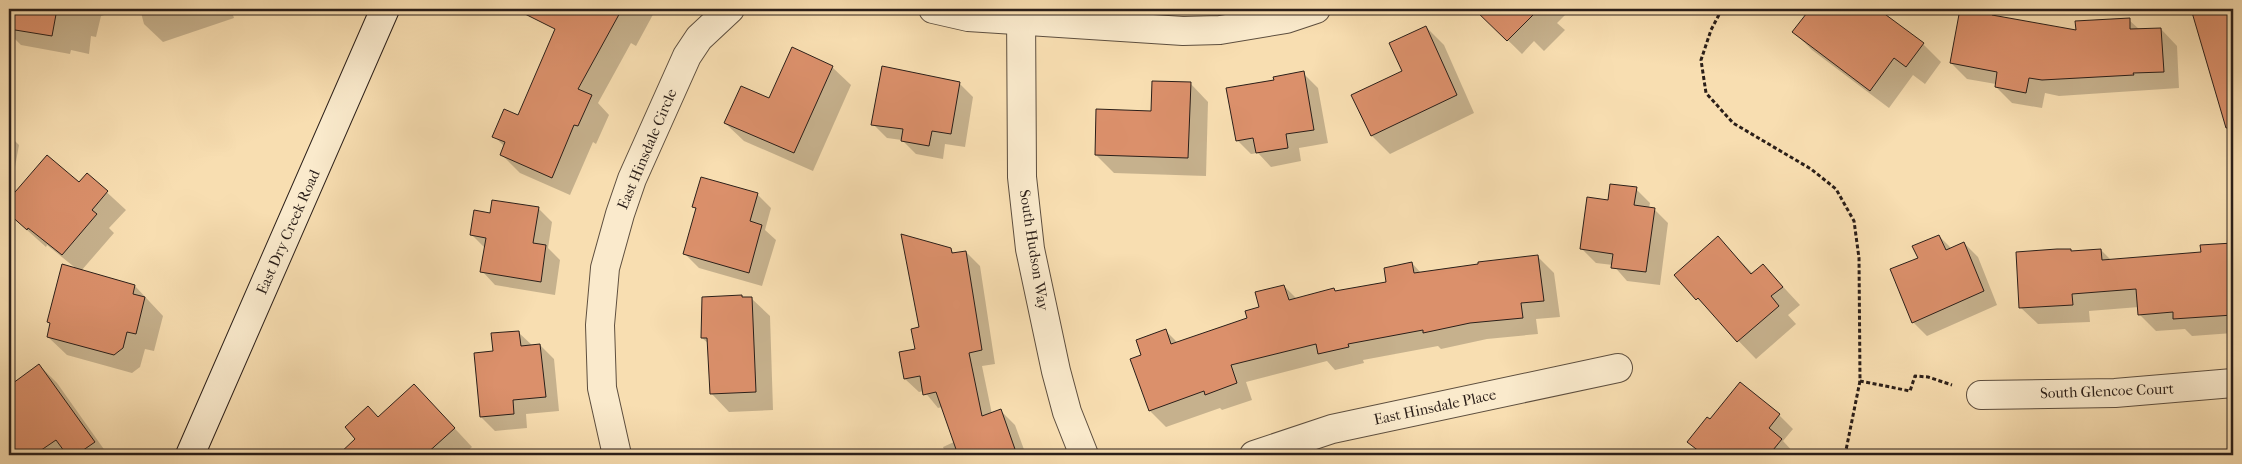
<svg xmlns="http://www.w3.org/2000/svg" width="2242" height="464" font-family="'IM FELL French Canon',serif">
  <style>
    .shadow { fill: #0003 }
    .building { fill: #db906b; stroke: #2b1f19 }
    .lines { fill: none; stroke-linecap: round; stroke-linejoin: round }
    .street-casing { stroke: #5e4f3f; stroke-width: 30 }
    .secondary-casing { stroke: #2b1f19; stroke-width: 30 }
    .path { stroke: #2b1f19; stroke-width: 3; stroke-dasharray: 4 2.5; stroke-linecap: butt }
    .street { stroke: #faeacc; stroke-width: 28 }
    .secondary { stroke: #faeacc; stroke-width: 28 }
    .labels { text-anchor: middle; dominant-baseline: central; stroke-width: 4; stroke-linejoin: round; paint-order: stroke }
    .street-label { font-size: 15px; fill: #2b1f19; stroke: #faeacc }
  </style>
  <rect width="100%" height="100%" fill="#f8deb1"/>
  <filter id="stains"><feTurbulence type="fractalNoise" baseFrequency=".004" numOctaves="4"/><feColorMatrix values="0 0 0 0 .2 0 0 0 0 .09 0 0 0 0 .02 0 0 0 .5 -.17"/></filter>
  <radialGradient id="worn" r=".72"><stop offset=".6" stop-color="#630" stop-opacity="0"/><stop offset="1" stop-color="#630" stop-opacity=".3"/></radialGradient>
  <g class="shadow">
    <polygon points="9,9 122,9 101,16 96,37 91,36 89,54 71,50 70,54 21,45 9,33"/>
    <polygon points="140,9 231,9 234,18 163,42 144,24"/>
    <polygon points="568,9 656,9 636,46 631,43 598,103 609,115 596,144 593,142 570,195 520,173 502,155 505,147 494,136 519,117 549,44"/>
    <polygon points="1476,9 1571,9 1557,23 1565,30 1544,51 1534,41 1522,54"/>
    <polygon points="1812,9 1876,9 1923,44 1941,62 1925,84 1913,75 1889,108 1812,50 1794,32"/>
    <polygon points="1961,9 1992,12 1998,18 2077,32 2129,20 2140,30 2161,29 2177,46 2179,88 2059,96 2045,93 2042,108 2012,103 1996,87 1996,84 1967,79 1951,63"/>
    <polygon points="2201,9 2233,9 2233,101 2193,11"/>
    <polygon points="1426,27 1444,45 1474,113 1390,154 1372,136"/>
    <polygon points="832,67 851,85 813,171 744,141 725,123"/>
    <polygon points="1304,74 1318,88 1328,143 1299,148 1301,161 1271,167 1258,153 1251,154 1237,140"/>
    <polygon points="959,83 973,97 965,147 945,144 943,159 916,154 902,140 887,138 873,124"/>
    <polygon points="1190,83 1208,102 1206,176 1114,173 1096,155"/>
    <polygon points="9,128 11,130 10,136 19,145 9,200"/>
    <polygon points="47,156 79,184 87,174 126,210 109,228 114,233 81,271 135,286 163,316 154,351 145,349 140,367 132,373 67,355 48,337 78,270 47,245 46,247 9,214 9,201"/>
    <polygon points="1636,189 1650,203 1649,208 1654,209 1668,223 1660,285 1627,281 1613,265 1596,263 1582,249 1609,201"/>
    <polygon points="757,194 771,208 765,230 776,240 762,286 699,268 685,254 697,210 694,206"/>
    <polygon points="538,208 552,222 548,248 560,260 555,295 495,285 482,271 485,248 472,235 491,214"/>
    <polygon points="1939,236 1952,249 1964,243 1978,257 1997,305 1927,336 1913,322 1919,258"/>
    <polygon points="1718,238 1753,274 1763,265 1800,305 1788,315 1796,324 1756,359 1675,275"/>
    <polygon points="2233,244 2233,333 2192,336 2185,329 2156,331 2139,314 2139,307 2089,311 2090,322 2038,324 2020,307 2071,250 2072,252 2101,250 2111,260 2202,253"/>
    <polygon points="951,250 955,254 966,252 980,266 995,364 982,366 992,414 1001,411 1015,425 1026,455 946,455 943,447 954,442 942,407 938,408 924,391 919,392 905,379 917,350 920,328"/>
    <polygon points="1537,256 1554,273 1560,317 1536,319 1538,334 1487,339 1441,349 1438,346 1363,360 1364,363 1335,370 1327,361 1246,382 1252,400 1222,410 1220,408 1166,427 1150,411 1143,355 1166,331 1178,343 1248,319 1284,286 1297,299 1388,283 1412,263 1421,273"/>
    <polygon points="742,296 744,298 751,298 770,316 773,410 729,412 711,393 709,344 702,338"/>
    <polygon points="518,332 533,346 540,345 554,359 559,411 526,414 527,428 495,431 481,417 494,352"/>
    <polygon points="39,365 57,383 108,455 9,455 9,387"/>
    <polygon points="432,404 472,447 463,455 358,455 349,446 378,419"/>
    <polygon points="1779,415 1793,429 1783,441 1795,454 1794,455 1703,455 1689,441"/>
    <polygon points="1500,453 1503,455 1491,455"/>
    <polygon points="1535,453 1538,455 1525,455"/>
  </g>
  <g class="building">
    <polygon points="9,9 57,9 52,36 9,29"/>
    <polygon points="515,9 622,9 578,89 592,95 578,126 574,125 552,178 500,155 505,142 492,137 504,109 518,115 555,29"/>
    <polygon points="1474,9 1539,9 1507,41"/>
    <polygon points="1810,9 1878,9 1924,43 1906,67 1894,58 1870,91 1792,32"/>
    <polygon points="1960,9 1993,9 1992,15 2076,30 2075,21 2130,18 2130,29 2161,28 2164,72 2133,73 2134,75 2042,80 2029,78 2026,93 1995,87 1997,72 1950,63"/>
    <polygon points="2191,9 2233,9 2233,127 2226,128"/>
    <polygon points="1426,26 1457,95 1371,136 1351,95 1402,71 1389,43"/>
    <polygon points="792,47 833,66 794,153 724,123 741,86 769,98"/>
    <polygon points="882,66 960,82 951,134 932,131 929,146 901,141 903,129 871,125"/>
    <polygon points="1304,71 1314,130 1286,134 1288,148 1256,153 1253,138 1236,141 1226,88 1274,80 1273,77"/>
    <polygon points="1152,81 1191,82 1188,158 1095,155 1096,109 1151,111"/>
    <polygon points="47,155 79,182 87,173 108,191 92,210 97,214 62,255 28,228 27,230 9,214 9,199"/>
    <polygon points="701,177 758,193 750,221 762,225 749,273 683,254 696,208 692,207"/>
    <polygon points="1610,184 1637,187 1634,205 1655,208 1646,272 1611,268 1613,254 1580,249 1587,197 1608,200"/>
    <polygon points="492,200 539,207 533,243 546,245 541,282 480,272 486,238 470,235 474,210 490,213"/>
    <polygon points="901,234 951,248 952,253 966,251 982,350 969,353 982,416 1001,409 1017,455 958,455 936,392 923,395 920,376 904,379 899,352 915,349 911,329 919,327"/>
    <polygon points="1939,235 1946,250 1964,242 1984,291 1912,323 1890,269 1918,258 1912,246"/>
    <polygon points="1718,236 1751,274 1763,264 1783,287 1771,296 1779,306 1737,342 1698,298 1696,300 1674,275"/>
    <polygon points="2233,243 2233,315 2173,319 2173,312 2138,315 2136,289 2072,294 2073,305 2019,308 2016,252 2057,249 2071,249 2071,251 2101,249 2102,260 2201,252 2200,245"/>
    <polygon points="1538,255 1544,301 1521,303 1523,318 1470,323 1423,333 1423,330 1348,344 1349,347 1318,354 1316,344 1231,365 1237,383 1205,395 1204,391 1149,411 1130,359 1141,355 1136,340 1166,329 1171,344 1247,318 1245,311 1259,307 1255,292 1284,285 1289,300 1334,288 1335,291 1386,282 1384,268 1412,262 1414,273 1478,264 1478,262"/>
    <polygon points="62,264 135,285 133,294 145,297 136,334 127,332 123,348 114,355 47,337 50,323 47,322"/>
    <polygon points="742,295 742,297 752,297 756,392 710,394 707,338 701,338 702,297"/>
    <polygon points="519,331 521,346 540,344 546,397 513,400 514,414 480,417 474,353 493,351 491,333"/>
    <polygon points="39,364 95,442 76,455 67,455 56,440 34,455 9,455 9,386"/>
    <polygon points="1740,382 1780,414 1769,428 1782,439 1769,455 1704,455 1687,442 1707,417 1710,419"/>
    <polygon points="414,384 455,428 425,455 338,455 355,439 345,427 368,406 378,417"/>
  </g>
  <g class="lines">
    <g class="street-casing">
      <g id="street">
        <polyline points="933,9 968,17 1183,31 1220,30 1286,19 1316,9"/>
        <polyline points="1021,9 1022,177 1030,249 1056,371 1067,412 1084,455"/>
        <polyline points="1981,395 2115,393 2233,383"/>
        <polyline points="617,455 602,388 600,325 605,268 620,214 632,179 687,56 699,38 730,9"/>
        <polyline points="1254,455 1332,429 1618,368"/>
      </g>
    </g>
    <g class="secondary-casing">
      <polyline id="secondary" points="190,455 385,9"/>
    </g>
    <g class="path">
      <polyline points="1722,9 1711,30 1701,60 1706,93 1733,123 1811,169 1836,189 1854,221 1859,258 1860,381 1910,391 1915,376 1928,377 1952,385"/>
      <polyline points="1845,455 1860,381"/>
    </g>
    <use href="#street" class="street"/>
    <use href="#secondary" class="secondary"/>
  </g>
  <g class="labels">
    <g class="street-label">
      <text transform="translate(647 149) rotate(-67)">East Hinsdale Circle</text>
      <text transform="translate(288 232) rotate(-66)">East Dry Creek Road</text>
      <text transform="translate(1034 250) rotate(81)">South Hudson Way</text>
      <text transform="translate(2107 391) rotate(-2)">South Glencoe Court</text>
      <text transform="translate(1435 407) rotate(-12)">East Hinsdale Place</text>
    </g>
  </g>
  <rect width="2242" height="464" fill="none" stroke="#f8deb1" stroke-width="30"/>
  <rect x="10" y="10" width="2222" height="444" fill="none" stroke="#2b1f19" stroke-width="2.5"/>
  <rect x="15" y="15" width="2212" height="434" fill="none" stroke="#2b1f19"/>
  <rect width="100%" height="100%" filter="url(#stains)"/>
  <rect width="100%" height="100%" fill="url(#worn)"/>
</svg>
